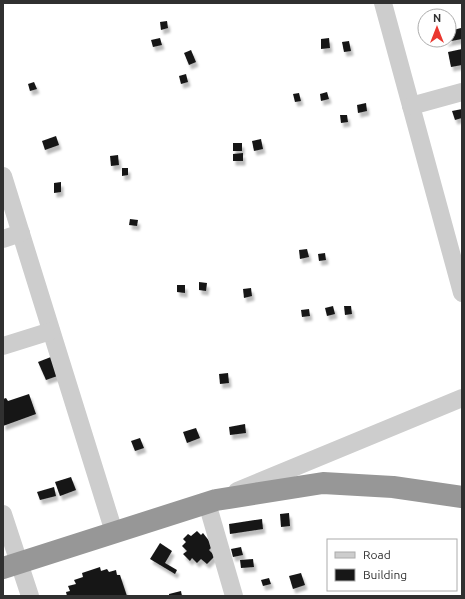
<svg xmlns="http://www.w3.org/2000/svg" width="465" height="599" font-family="Ubuntu,sans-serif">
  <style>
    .building { fill: #171717; filter: url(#shadow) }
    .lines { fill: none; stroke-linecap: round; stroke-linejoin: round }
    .minor { stroke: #cdcdcd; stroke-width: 18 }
    .highway { stroke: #979797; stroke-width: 22 }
  </style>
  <defs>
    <filter id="shadow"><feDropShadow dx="2.5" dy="4.5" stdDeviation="1" flood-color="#0004"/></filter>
  </defs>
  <rect width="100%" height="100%" fill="#fff"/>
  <g class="building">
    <polygon points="167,21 168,28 161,30 160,22"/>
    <polygon points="461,28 462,39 446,42 446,40 449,40 449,31"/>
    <polygon points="160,38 162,45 153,47 151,40"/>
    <polygon points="329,38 330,48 321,49 321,39"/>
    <polygon points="349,41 351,51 344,52 342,42"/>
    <polygon points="462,49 462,65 451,67 448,52"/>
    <polygon points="191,50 196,62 189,65 184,53"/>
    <polygon points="186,74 188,82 181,84 179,76"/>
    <polygon points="34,82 37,89 30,91 28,84"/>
    <polygon points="327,92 329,99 321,101 320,94"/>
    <polygon points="299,93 301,101 295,102 293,94"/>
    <polygon points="366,103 367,111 358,113 357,105"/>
    <polygon points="462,109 462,118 455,120 452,111"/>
    <polygon points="340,115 347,115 348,122 341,123"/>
    <polygon points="56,136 59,145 45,150 42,141"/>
    <polygon points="261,139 263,149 254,151 252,141"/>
    <rect x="233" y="143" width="9" height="8"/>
    <polygon points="243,153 243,161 233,161 233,154"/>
    <polygon points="118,155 119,165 111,166 110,156"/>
    <polygon points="122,168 128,168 128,175 122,176"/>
    <polygon points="61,182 61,192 54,193 54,183"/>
    <polygon points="130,219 138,220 137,226 129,225"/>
    <polygon points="307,249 309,257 300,259 299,250"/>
    <polygon points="325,253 326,260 319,261 318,254"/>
    <polygon points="199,282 207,283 206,291 199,290"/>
    <polygon points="177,285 185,285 185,293 177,292"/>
    <polygon points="251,288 252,296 244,298 243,289"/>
    <polygon points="333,306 335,314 327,316 325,308"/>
    <polygon points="344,306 351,306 352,314 345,315"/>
    <polygon points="309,309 310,316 302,317 301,310"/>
    <polygon points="56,355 63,374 46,380 38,362"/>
    <polygon points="228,373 229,383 220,384 219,374"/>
    <polygon points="29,394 36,414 3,426 3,399 6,398 8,401"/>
    <polygon points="245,424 246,433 230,435 229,427"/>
    <polygon points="196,428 200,438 187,443 183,432"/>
    <polygon points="140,438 144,448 135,451 131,441"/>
    <polygon points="71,477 76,490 60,496 55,482"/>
    <polygon points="54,487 56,496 40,500 37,492"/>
    <polygon points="289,513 290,526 281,527 280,514"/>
    <polygon points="262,519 263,529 230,534 229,524"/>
    <polygon points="197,531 201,535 203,533 213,546 209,550 215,556 207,564 201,559 197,563 192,558 190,561 183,554 187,551 182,546 186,542 183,539 188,534 191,536"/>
    <polygon points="160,543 172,551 165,563 177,570 175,574 150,559"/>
    <polygon points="241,547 243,555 233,557 231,549"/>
    <polygon points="253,559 254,567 241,568 240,560"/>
    <polygon points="100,567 101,571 107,569 109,572 116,570 117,575 120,575 127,596 67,596 66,592 70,591 68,586 76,584 74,580 83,577 82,573"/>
    <polygon points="301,573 305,585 293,589 289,576"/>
    <polygon points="269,578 271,584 263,586 261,580"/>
    <polygon points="181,591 182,596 169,596 169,594"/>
  </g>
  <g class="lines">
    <g class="minor">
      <polyline points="383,3 462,293"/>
      <polyline points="411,106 462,92"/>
      <polyline points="3,176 114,532"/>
      <polyline points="3,239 21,233"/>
      <polyline points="3,346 51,331"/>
      <polyline points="237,491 462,398"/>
      <polyline points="207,503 234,596"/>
      <polyline points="3,514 30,596"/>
    </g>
    <polyline class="highway" points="3,568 216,500 323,483 393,487 462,497"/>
  </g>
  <rect width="465" height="599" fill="none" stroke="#303030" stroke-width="8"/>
  <rect x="327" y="539" width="130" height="52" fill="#ffffff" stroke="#acacac"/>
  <rect x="335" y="552" width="20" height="6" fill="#cdcdcd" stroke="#acacac"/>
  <text x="363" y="559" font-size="12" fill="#303030">Road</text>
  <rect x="335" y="569" width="20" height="12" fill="#171717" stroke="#acacac"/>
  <text x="363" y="579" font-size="12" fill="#303030">Building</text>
  <g transform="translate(437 28)"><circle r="19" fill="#ffffff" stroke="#acacac"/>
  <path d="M0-3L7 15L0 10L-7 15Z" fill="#ea372f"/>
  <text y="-6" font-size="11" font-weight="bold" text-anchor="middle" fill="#303030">N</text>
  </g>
</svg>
